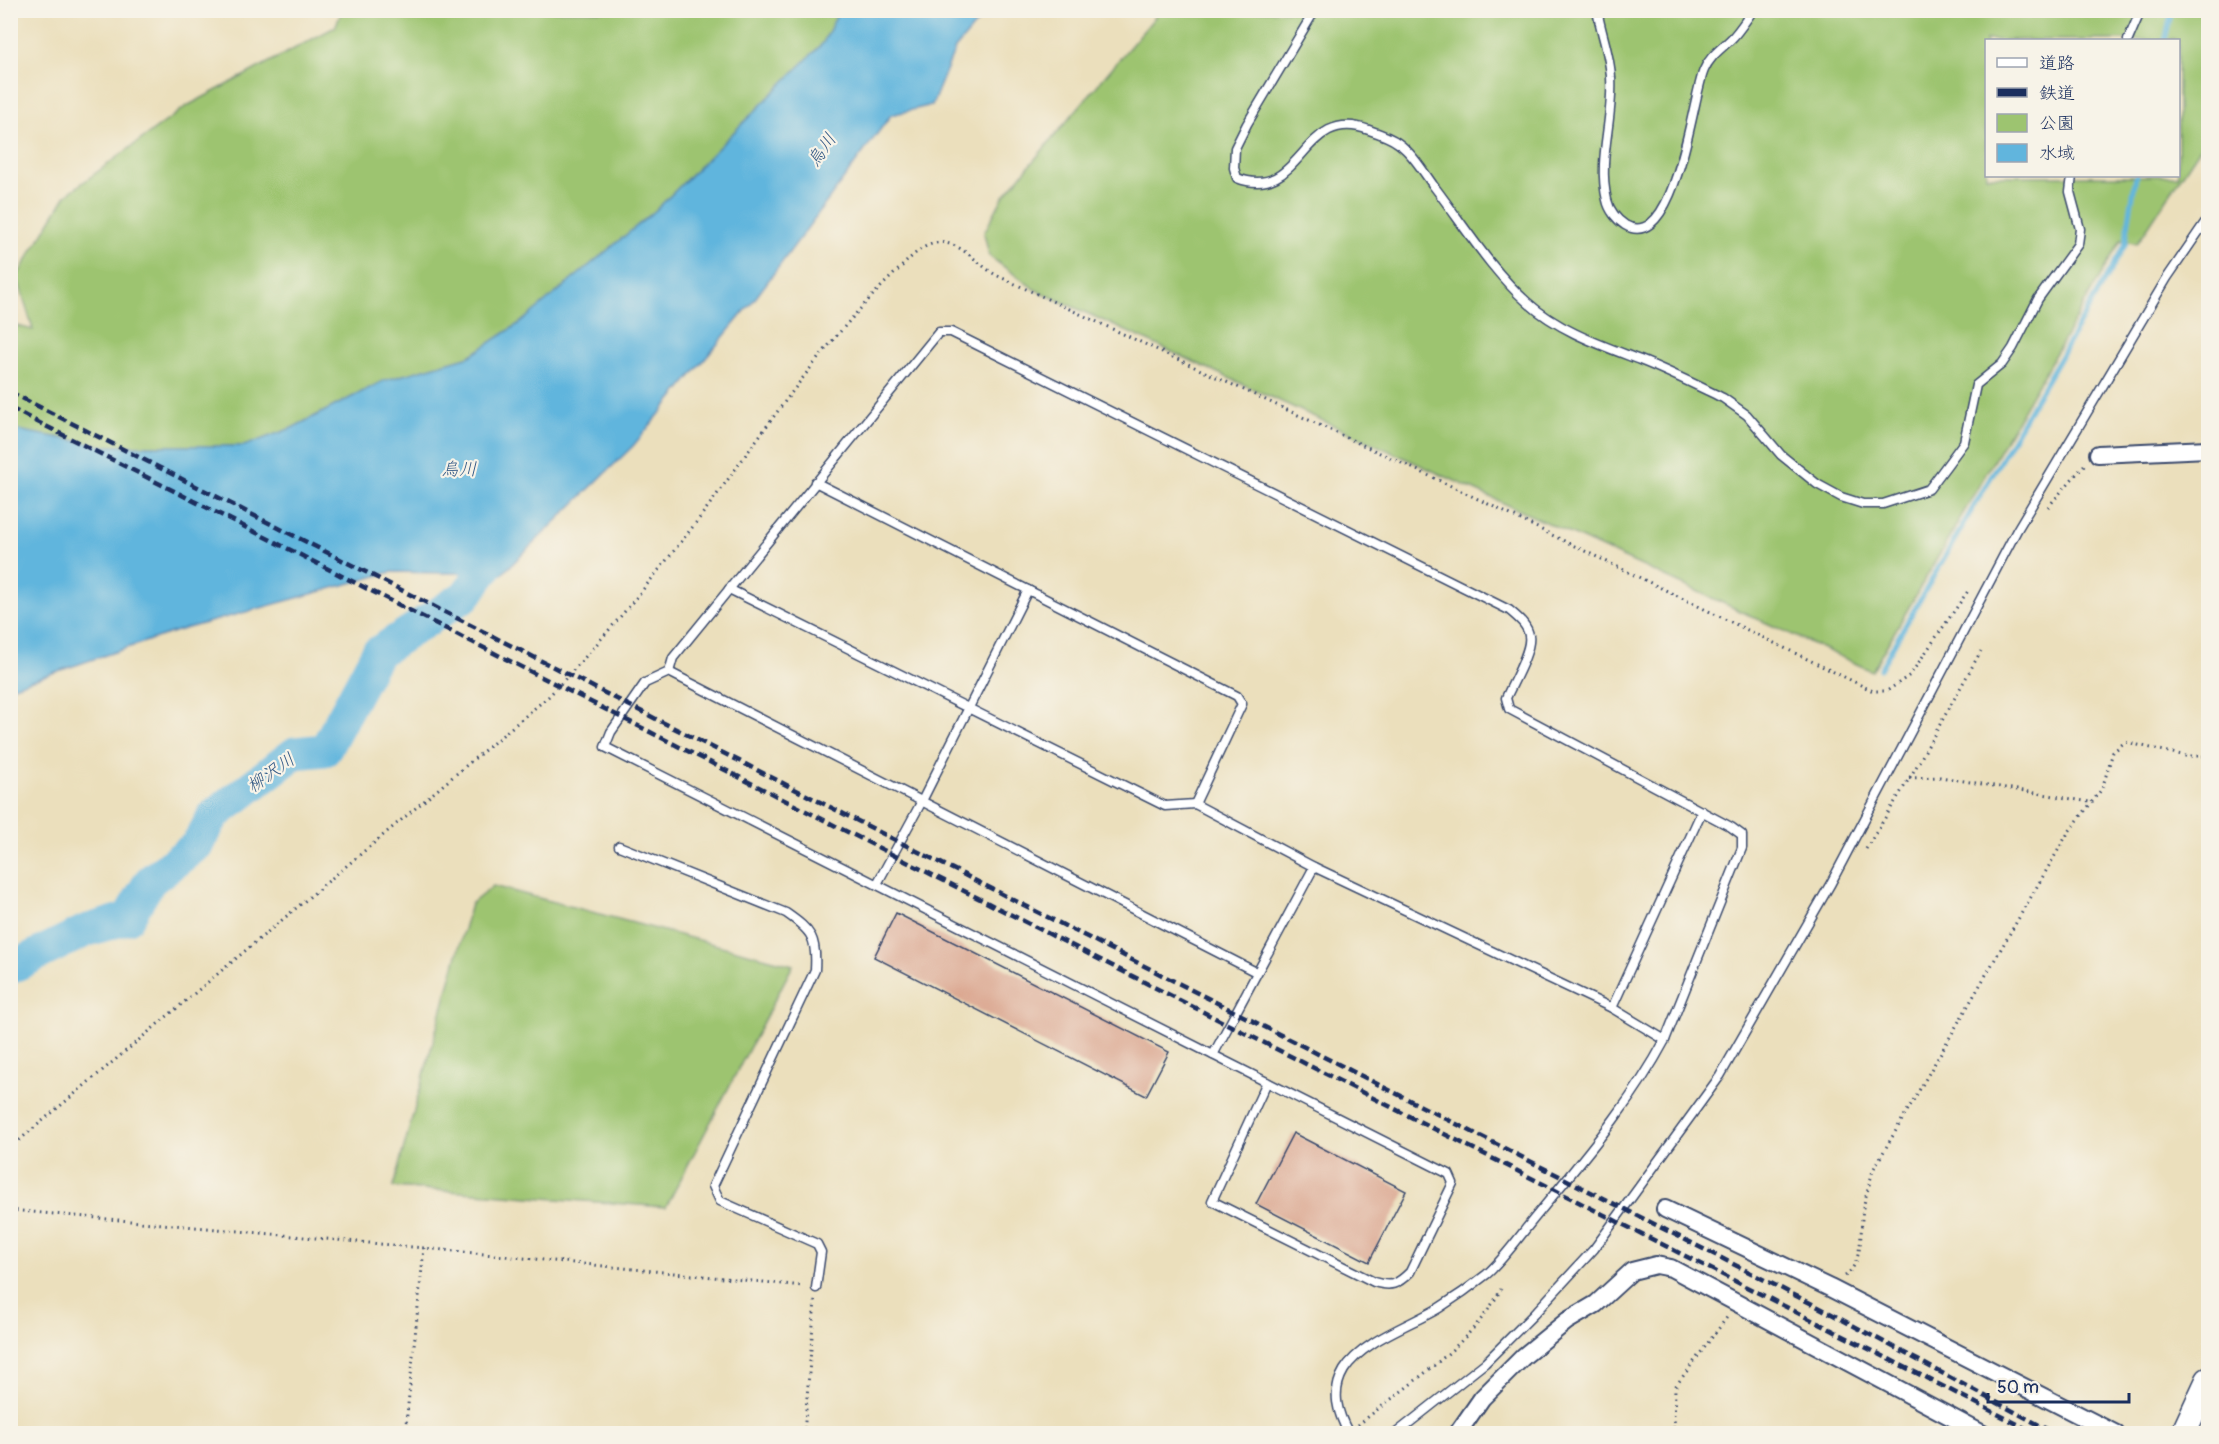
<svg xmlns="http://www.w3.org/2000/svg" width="2219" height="1444" font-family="Pangolin,'Klee One',sans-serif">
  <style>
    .green { fill: #9dc470; stroke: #5c7a67; stroke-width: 1.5; fill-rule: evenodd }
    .water { fill: #61b5dd; stroke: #3e729e; stroke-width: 1.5 }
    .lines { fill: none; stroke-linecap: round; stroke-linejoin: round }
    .stream { stroke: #61b5dd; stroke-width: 5 }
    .river { stroke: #61b5dd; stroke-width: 33 }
    .building { fill: #daa58e }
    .lane-casing { stroke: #3a496c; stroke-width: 11 }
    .street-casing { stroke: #3a496c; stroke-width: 20 }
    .secondary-casing { stroke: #3a496c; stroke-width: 27 }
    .path { stroke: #3a496c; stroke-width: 3; stroke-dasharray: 1.5 4.5; stroke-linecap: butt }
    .lane { stroke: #fff; stroke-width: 8 }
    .street { stroke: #fff; stroke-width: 16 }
    .secondary { stroke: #fff; stroke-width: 24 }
    .rail { stroke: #1b2f5e; stroke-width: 4.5; stroke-dasharray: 9 4.5; stroke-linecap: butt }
    .labels { text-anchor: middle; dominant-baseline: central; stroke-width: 4.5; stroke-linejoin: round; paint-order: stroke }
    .water-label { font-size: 18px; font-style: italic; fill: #305784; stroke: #f7f3e8 }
  </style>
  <rect width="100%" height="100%" fill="#f7f3e8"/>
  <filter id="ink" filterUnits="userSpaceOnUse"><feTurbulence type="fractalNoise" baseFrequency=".0167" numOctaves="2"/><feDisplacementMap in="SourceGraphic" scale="12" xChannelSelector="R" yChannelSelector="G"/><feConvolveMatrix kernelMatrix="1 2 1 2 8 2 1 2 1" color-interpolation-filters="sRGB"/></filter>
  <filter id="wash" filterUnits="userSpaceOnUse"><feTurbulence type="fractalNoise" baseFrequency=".008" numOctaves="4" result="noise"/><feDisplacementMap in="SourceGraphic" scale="24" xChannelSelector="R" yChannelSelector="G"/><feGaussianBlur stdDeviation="1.35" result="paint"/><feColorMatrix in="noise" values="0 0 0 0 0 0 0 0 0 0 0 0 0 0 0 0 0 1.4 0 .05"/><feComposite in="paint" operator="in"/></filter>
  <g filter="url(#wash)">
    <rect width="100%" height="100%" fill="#ebdfbc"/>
    <g class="green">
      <polygon points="342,11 839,11 823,43 656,210 520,323 470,356 383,381 292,428 244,446 104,446 11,429 10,324 33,330 17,276 66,195 187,106 335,27"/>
      <path d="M 1160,11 L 2208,11 L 2208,136 L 2137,244 L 2121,240 L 1872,671 L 1036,290 L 989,256 L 984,233 L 1003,197 ZM 1986,40 L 2178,40 L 2178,176 L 1986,176 Z"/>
      <polygon points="493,886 793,965 666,1207 393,1187 471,904"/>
    </g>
    <polygon class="water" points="839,11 987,11 955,49 932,105 891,115 754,300 633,446 502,574 391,572 177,631 11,687 11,429 104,446 244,446 292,428 383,381 470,356 520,323 656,210 823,43"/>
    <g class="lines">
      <g class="stream">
        <polyline points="2165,40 2172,10"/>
        <polyline points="1880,669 2125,245 2136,176"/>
      </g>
      <polyline class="river" points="10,968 85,931 128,918 150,881 197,845 214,815 295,753 325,750 377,653 465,596 509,537"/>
    </g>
    <g id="blocks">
      <g class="building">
        <polygon points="896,913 1169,1052 1146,1096 874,957"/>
        <polygon points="1293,1133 1406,1191 1369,1262 1256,1204"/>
      </g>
    </g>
  </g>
  <g filter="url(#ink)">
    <use href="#blocks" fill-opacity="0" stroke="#3a496c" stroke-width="1.5"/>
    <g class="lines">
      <g class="lane-casing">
        <g id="lane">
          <path d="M 1315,10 L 1247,124 L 1235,148 L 1234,168 L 1237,178 C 1303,203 1301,104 1369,130 C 1378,133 1390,137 1398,143 C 1412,153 1423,171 1433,185 C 1463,224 1490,269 1527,302 C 1559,331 1601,345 1640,360 C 1668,371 1696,385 1723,398 L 1747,415 L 1781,455 L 1817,484 L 1841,497 L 1863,504 L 1883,504 L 1929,489 L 1947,465 L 1964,442 L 1976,385 L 2002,364 L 2013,348 L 2038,299 L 2078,244 L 2080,229 L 2070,192 L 2072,176"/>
          <path d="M 1597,10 C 1601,33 1610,55 1611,77 C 1614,119 1597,159 1607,200 C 1609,210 1617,220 1625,225 C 1676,255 1693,93 1704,70 C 1710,55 1723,48 1734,36 C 1741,28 1747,19 1753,10"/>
          <polyline points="2128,40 2141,10"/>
          <polyline points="815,482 1237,696 1242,704 1195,804"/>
          <polyline points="729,589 1165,806 1195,804 1314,867 1612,1008 1665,1040"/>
          <polyline points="669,672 1256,972"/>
          <path d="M 619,846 L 786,913 C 812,931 817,938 815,970 L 713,1186 L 720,1201 L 817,1244 L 821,1252 L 816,1288"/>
          <polyline points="877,884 922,801 1028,590"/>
          <polyline points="1612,1008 1702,811"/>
          <polyline points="1213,1055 1314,867"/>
          <path d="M 1267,1082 L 1212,1201 L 1374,1282 C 1391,1287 1397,1285 1410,1272 L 1453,1183 L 1449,1174 L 1213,1055 L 605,747 L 611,732 L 645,683 L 669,672 L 673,658 L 939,332 L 951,332 L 1509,610 C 1517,617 1528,625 1529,636 C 1532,650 1512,684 1506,698 L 1509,709 L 1731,827 L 1742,835 L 1742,848 L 1665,1040 C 1631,1104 1583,1159 1537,1215 C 1521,1234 1505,1258 1487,1274 C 1472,1286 1455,1298 1439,1308 C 1411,1325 1362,1341 1344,1370 C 1331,1392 1337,1412 1349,1434"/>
          <polyline points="1395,1434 1485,1363 1533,1315 1594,1249 1720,1076 1831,883 2017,530 2167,278 2208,218"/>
        </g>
      </g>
      <g class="street-casing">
        <g id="street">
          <polyline points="2098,454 2208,449"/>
          <polyline points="1665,1209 1830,1288 2116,1434"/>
          <polyline points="1457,1434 1482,1398 1524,1356 1567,1321 1596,1304 1632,1271 1656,1265 1671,1268 1983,1434"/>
        </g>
      </g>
      <g class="secondary-casing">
        <polyline id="secondary" points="2183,1434 2208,1380"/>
      </g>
      <g class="path">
        <polyline points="2048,507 2085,464"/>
        <polyline points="1909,778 1940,777 2090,802"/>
        <polyline points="1866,849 1915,769 1981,651"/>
        <path d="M 10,1148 L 548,697 C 602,641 651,581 698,520 C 762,435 819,346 896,272 C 908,261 919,246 936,243 C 960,239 978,266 998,276 L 1449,485 L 1873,691 L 1887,691 L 1910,675 L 1968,591"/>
        <polyline points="10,1210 424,1248 803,1286"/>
        <path d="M 1845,1276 C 1864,1262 1860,1229 1863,1208 C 1866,1195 1870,1182 1873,1170 L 2068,833 L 2102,789 L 2113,752 L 2125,742 L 2186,756 L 2208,756"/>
        <path d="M 1358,1425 C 1407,1385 1472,1345 1501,1289"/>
        <polyline points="405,1434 424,1248"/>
        <polyline points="804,1434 815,1300"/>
        <polyline points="1674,1434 1675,1387 1728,1316"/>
      </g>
      <use href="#lane" class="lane"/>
      <use href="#street" class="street"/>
      <use href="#secondary" class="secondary"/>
      <g class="rail">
        <polyline points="10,392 1824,1310 2056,1434"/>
        <polyline points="10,408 2037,1434"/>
      </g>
    </g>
  </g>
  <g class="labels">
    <g class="water-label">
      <text transform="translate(822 150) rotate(-55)">烏川</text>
      <text x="459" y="469">烏川</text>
      <text transform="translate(271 773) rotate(-35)">柳沢川</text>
    </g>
  </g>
  <rect width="2219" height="1444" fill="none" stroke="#f7f3e8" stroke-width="36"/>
  <rect x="1985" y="39" width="195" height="138" fill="#f7f3e8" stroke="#9fa5b1" stroke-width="1.5"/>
  <rect x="1997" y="58" width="30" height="9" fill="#ffffff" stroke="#9fa5b1" stroke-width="1.5"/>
  <text x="2039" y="69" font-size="18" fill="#1b2f5e">道路</text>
  <rect x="1997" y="88" width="30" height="9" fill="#1b2f5e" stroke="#9fa5b1" stroke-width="1.5"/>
  <text x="2039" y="99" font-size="18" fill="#1b2f5e">鉄道</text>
  <rect x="1997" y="114" width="30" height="18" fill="#9dc470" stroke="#9fa5b1" stroke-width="1.5"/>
  <text x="2039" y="129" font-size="18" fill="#1b2f5e">公園</text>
  <rect x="1997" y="144" width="30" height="18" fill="#61b5dd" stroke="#9fa5b1" stroke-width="1.5"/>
  <text x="2039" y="159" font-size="18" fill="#1b2f5e">水域</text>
  <path d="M1988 1393v9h141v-9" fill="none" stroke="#1b2f5e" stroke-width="3"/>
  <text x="1997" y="1393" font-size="18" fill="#1b2f5e" stroke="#f7f3e8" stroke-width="4.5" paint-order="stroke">50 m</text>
</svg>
